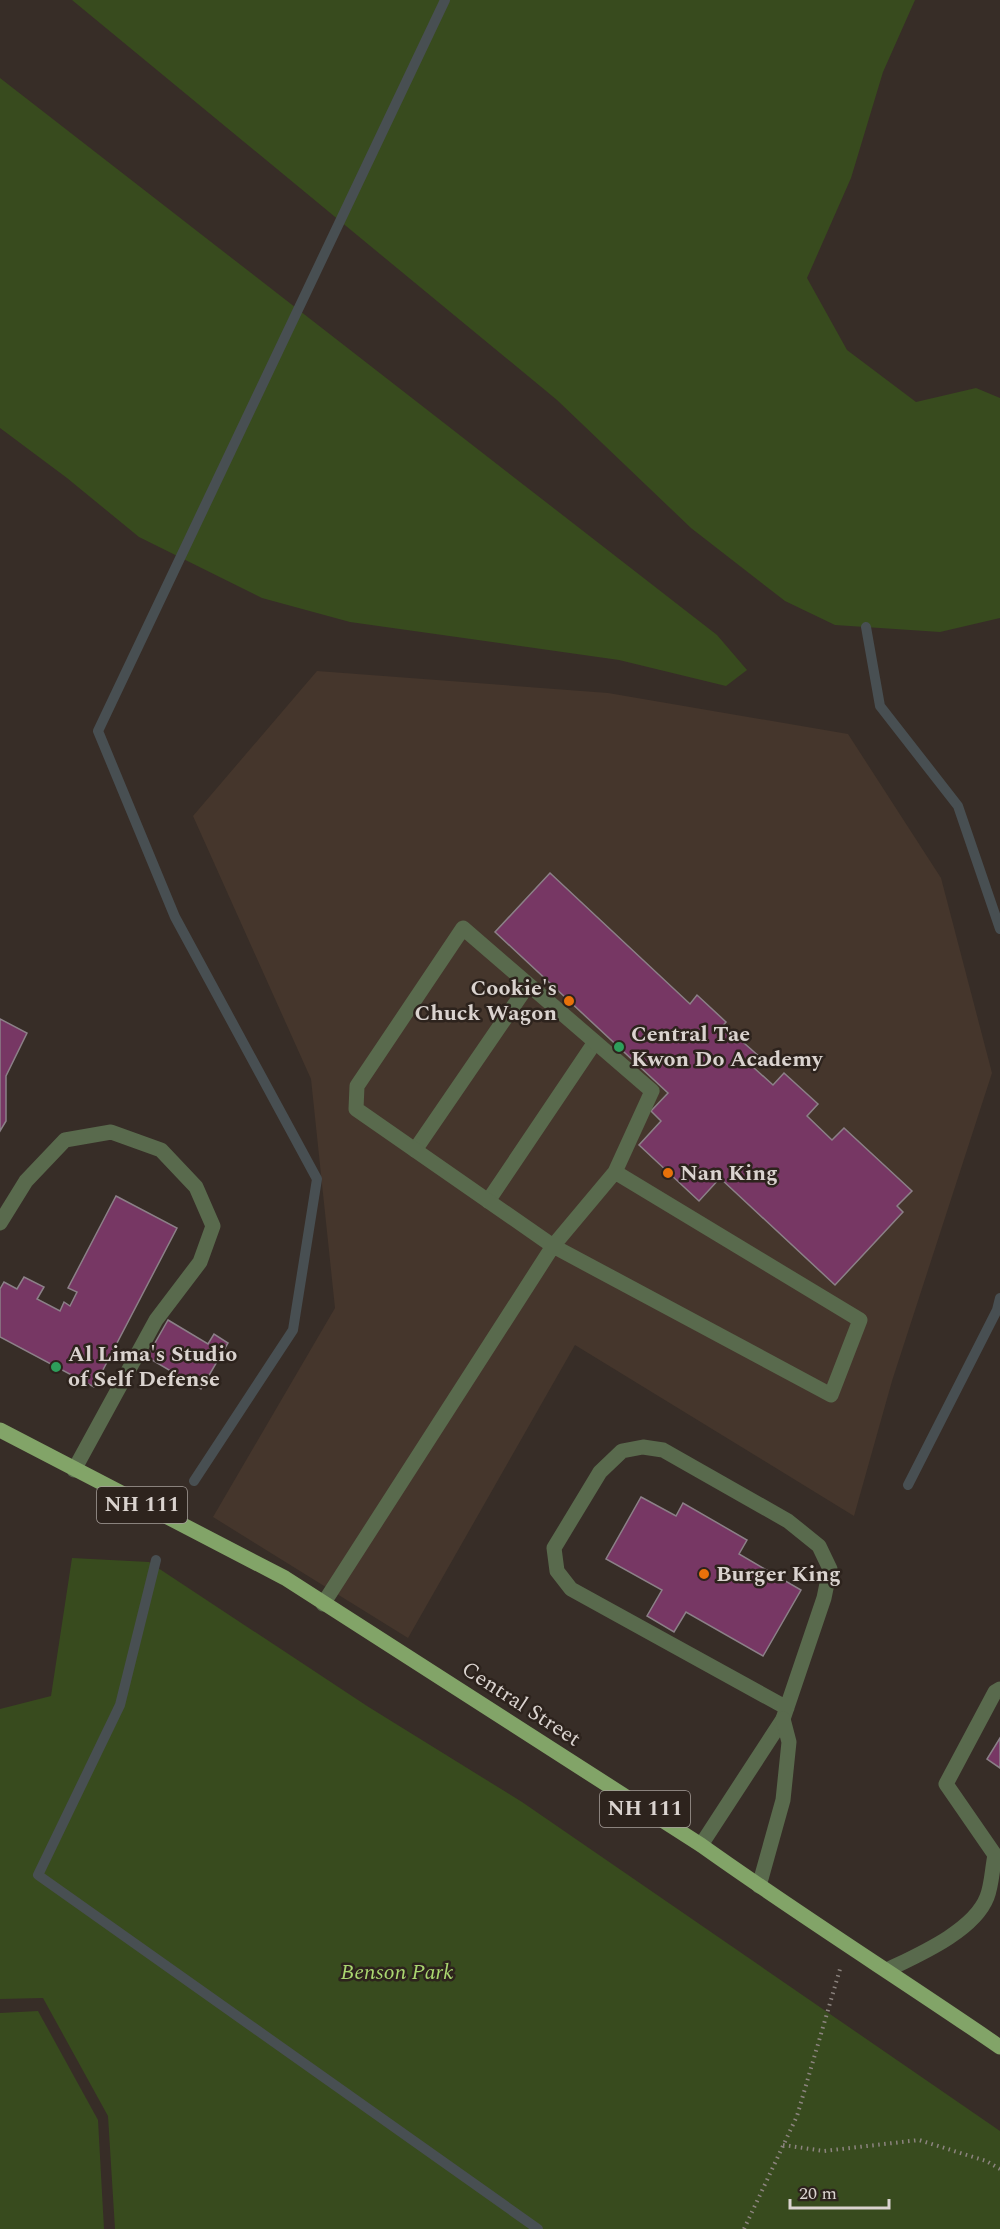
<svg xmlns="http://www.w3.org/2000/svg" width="1000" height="2229" font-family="Spectral,serif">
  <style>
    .built { fill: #45362c }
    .green { fill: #384b1e }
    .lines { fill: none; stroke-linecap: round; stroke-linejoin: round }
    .stream { stroke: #484f52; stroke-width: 10 }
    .building { fill: #773764; stroke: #8c8088; stroke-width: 1.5 }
    .path { stroke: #8c847f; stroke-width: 4; stroke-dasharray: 1.5 4.5; stroke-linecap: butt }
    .lane { stroke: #596a4d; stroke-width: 15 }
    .primary { stroke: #82a468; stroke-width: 15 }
    .food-dot { fill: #e8710a; stroke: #2d231d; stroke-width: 2 }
    .leisure-dot { fill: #2e9e5b; stroke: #2d231d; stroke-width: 2 }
    .labels { text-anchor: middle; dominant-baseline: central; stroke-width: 5; stroke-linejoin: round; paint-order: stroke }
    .shield { fill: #2d231d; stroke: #a69e9a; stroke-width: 1.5 }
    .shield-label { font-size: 21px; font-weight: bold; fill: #dad3cf }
    .poi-label { font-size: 22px; font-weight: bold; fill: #dad3cf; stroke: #2d231d; text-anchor: start }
    .street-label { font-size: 22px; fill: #dad3cf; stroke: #2d231d }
    .park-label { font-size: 22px; font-style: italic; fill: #aad670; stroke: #2d231d }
  </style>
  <rect width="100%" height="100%" fill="#372d27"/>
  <polygon class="built" points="317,671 608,693 848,734 941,878 992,1073 892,1381 854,1516 575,1345 408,1638 213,1517 335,1308 311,1079 193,816"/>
  <g class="green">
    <polygon points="72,0 915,0 883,72 851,178 807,278 847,350 916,402 976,388 1000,398 1000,618 940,632 835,625 785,601 691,528 557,400"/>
    <polygon points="0,78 717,635 747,670 726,686 619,660 350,622 262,598 139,537 67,478 0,428"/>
    <polygon points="72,1558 149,1562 367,1706 522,1802 1000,2131 1000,2229 115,2229 108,2116 43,1998 0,1999 0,1709 51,1696"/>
    <polygon points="38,2011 98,2120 104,2229 0,2229 0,2013"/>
  </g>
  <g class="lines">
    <g class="stream">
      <polyline points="866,627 880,706 958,806 1000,929"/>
      <polyline points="194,1481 293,1330 317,1179 175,917 98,731 445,0"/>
      <polyline points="908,1485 997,1310 1000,1298"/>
      <polyline points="156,1560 120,1705 38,1875 538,2229"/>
    </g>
  </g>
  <g class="building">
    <polygon points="550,873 690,1004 697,995 726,1022 721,1028 733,1039 736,1036 761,1058 753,1067 773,1085 784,1073 818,1104 807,1116 832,1140 844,1128 912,1191 897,1206 903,1212 835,1285 720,1178 699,1201 639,1145 661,1121 651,1111 668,1093 495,932"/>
    <polygon points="0,1019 27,1033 6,1076 6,1121 0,1131"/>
    <polygon points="116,1196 177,1228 94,1387 0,1337 0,1289 4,1282 17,1289 24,1277 44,1287 37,1299 60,1311 64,1302 70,1306 77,1292 68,1288"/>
    <polygon points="168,1320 208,1344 214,1334 228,1343 201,1389 147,1357"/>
    <polygon points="641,1497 676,1516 683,1503 747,1540 739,1554 801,1590 763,1656 686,1612 674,1632 647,1616 662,1590 606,1559"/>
    <polygon points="1000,1738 1000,1768 987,1759"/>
  </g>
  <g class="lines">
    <g class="path">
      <polyline points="783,2145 824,2151 919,2140 986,2161 1000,2169"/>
      <polyline points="744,2229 797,2116 840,1969"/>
    </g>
    <g class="lane">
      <polyline points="415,1150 528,985"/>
      <polyline points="488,1201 595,1042"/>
      <polyline points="0,1223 26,1181 65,1140 111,1132 161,1150 196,1187 213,1226 200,1262 156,1320 74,1470"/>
      <polyline points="323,1604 553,1246 831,1395 860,1320 615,1172 553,1246 356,1109 357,1086 463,928 652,1091 615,1172"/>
      <polyline points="701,1845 783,1719 824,1598 830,1569 819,1546 788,1521 663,1450 643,1447 622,1451 600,1472 554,1548 557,1571 571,1589 787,1708"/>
      <polyline points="759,1886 783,1800 789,1742 783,1719"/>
      <path d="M 887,1970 C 918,1955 974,1931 987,1897 C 992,1884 992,1869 995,1855 L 946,1784 L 995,1692 L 1000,1689"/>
    </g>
    <path class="primary" d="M 0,1430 L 285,1578 L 701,1845 C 799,1915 901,1979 1000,2047"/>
  </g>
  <g class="food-dot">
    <circle cx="569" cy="1001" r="6"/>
    <circle cx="668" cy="1173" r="6"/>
    <circle cx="704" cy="1574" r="6"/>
  </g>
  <g class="leisure-dot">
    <circle cx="619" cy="1047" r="6"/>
    <circle cx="56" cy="1367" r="6"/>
  </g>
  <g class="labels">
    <g class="shield">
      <rect x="97" y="1487" width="90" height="36" rx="4.5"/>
      <rect x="600" y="1791" width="90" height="36" rx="4.5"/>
    </g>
    <g class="shield-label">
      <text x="142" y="1505">NH 111</text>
      <text x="645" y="1809">NH 111</text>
    </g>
    <g class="poi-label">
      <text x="557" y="988" text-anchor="end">Cookie's<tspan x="557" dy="25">Chuck Wagon</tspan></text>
      <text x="631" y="1034">Central Tae<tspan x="631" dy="25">Kwon Do Academy</tspan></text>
      <text x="680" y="1173">Nan King</text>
      <text x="68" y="1354">Al Lima's Studio<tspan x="68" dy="25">of Self Defense</tspan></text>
      <text x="716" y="1574">Burger King</text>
    </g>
    <g class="street-label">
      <text transform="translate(521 1704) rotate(33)">Central Street</text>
    </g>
    <g class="park-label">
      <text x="397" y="1972">Benson Park</text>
    </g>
  </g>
  <path d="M790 2199v9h99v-9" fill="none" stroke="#dad3cf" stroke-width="3"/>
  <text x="799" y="2199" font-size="18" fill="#dad3cf" stroke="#2d231d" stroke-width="4.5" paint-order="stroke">20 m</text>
</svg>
